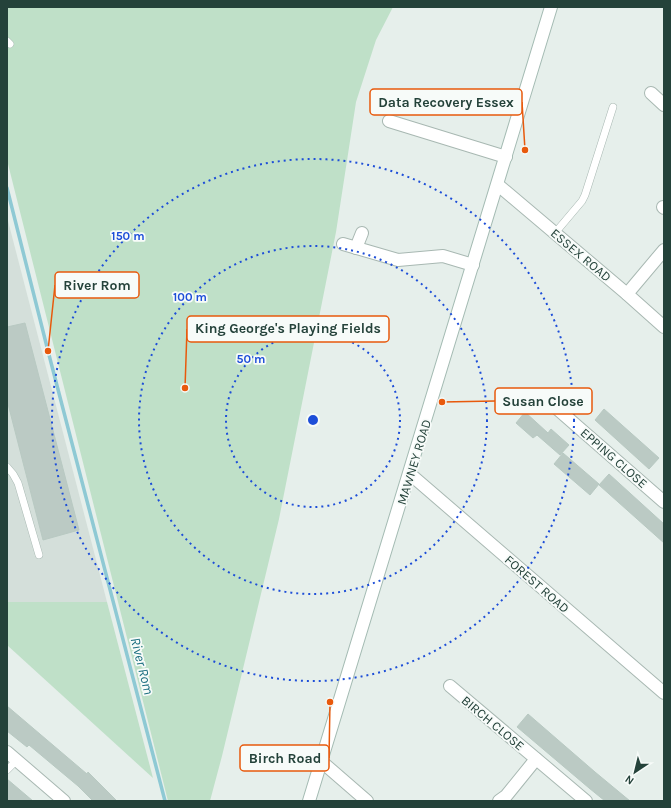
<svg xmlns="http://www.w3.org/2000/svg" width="671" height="808" font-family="Karla,sans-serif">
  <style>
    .built { fill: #d4dfda }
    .green { fill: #bfe0c8 }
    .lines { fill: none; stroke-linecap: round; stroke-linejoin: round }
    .stream { stroke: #8ec9d4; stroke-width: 3.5 }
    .building { fill: #bbcac4; stroke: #b8c9c2 }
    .lane-casing { stroke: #a8b8b2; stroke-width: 8 }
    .street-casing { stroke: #a8b8b2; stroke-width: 14 }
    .secondary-casing { stroke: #a4bbb3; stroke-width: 14 }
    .lane { stroke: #fff; stroke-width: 7 }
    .street { stroke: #fff; stroke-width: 12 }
    .secondary { stroke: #fff; stroke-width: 12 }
    .ring { fill: none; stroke: #1d4ed8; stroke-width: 2; stroke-dasharray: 2 4 }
    .labels { text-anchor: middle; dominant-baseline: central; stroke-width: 3.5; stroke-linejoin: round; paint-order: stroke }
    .street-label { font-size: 13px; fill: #24423a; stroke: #f7fbf9 }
    .water-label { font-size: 14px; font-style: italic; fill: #1c6f80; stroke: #f7fbf9 }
    .centre { fill: #1d4ed8; stroke: #f7fbf9; stroke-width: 2 }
    .ring-label { font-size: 12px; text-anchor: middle; font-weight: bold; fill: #1d4ed8; stroke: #f7fbf9; stroke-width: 3.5; stroke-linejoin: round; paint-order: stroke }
    .leader { fill: none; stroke: #e8590c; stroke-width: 1.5 }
    .callout-dot { fill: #e8590c; stroke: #f7fbf9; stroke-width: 1.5 }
    .callout { fill: #f7fbf9; stroke: #e8590c; stroke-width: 1.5 }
    .callout-label { font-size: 14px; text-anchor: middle; font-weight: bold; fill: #24423a }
  </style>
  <rect width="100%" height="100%" fill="#e6efeb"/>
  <polygon class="built" points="7,217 107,602 7,602"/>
  <g class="green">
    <polygon points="7,7 393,7 376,40 356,102 336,232 279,519 222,756 210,801 168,801 7,160"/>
    <polygon points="7,602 107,602 153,778 7,645"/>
  </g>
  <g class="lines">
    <polyline class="stream" points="7,188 48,351 165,801"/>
  </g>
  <g class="building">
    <polygon points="25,323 79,530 43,540 7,400 7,327"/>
    <polygon points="604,409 659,458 649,469 595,420"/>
    <polygon points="525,412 548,433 551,429 569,445 560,455 537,435 533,438 516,423"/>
    <polygon points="563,453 599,484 590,495 554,464"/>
    <polygon points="609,474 664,524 664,543 599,485"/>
    <polygon points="7,706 87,774 88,772 117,801 93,801 78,786 29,745 27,747 7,731"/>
    <polygon points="528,714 595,772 630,801 605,801 589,788 517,727"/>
    <polygon points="7,779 33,801 7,801"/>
  </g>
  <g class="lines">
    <g class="lane-casing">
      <g id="lane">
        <polyline points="7,41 10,44"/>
        <polyline points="555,233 582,201 585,195 613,107"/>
        <polyline points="7,467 13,474 18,483 39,555"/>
        <polyline points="7,770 17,760"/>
      </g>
    </g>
    <g class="street-casing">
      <g id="street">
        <polyline points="651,93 664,105"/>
        <polyline points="389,121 506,157"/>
        <polyline points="498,185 627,294 664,327"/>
        <polyline points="663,207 664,208"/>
        <polyline points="343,244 398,260 443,256 473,265"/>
        <polyline points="356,248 362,233"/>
        <polyline points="627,294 664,250"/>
        <polyline points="546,399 664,502"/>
        <polyline points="410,474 664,693"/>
        <polyline points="450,686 586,801"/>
        <polyline points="7,752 64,801"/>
        <polyline points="322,762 367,801"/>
        <polyline points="499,801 506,796 536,759"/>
      </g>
    </g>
    <g class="secondary-casing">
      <polyline id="secondary" points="309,801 551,7"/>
    </g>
    <use href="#lane" class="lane"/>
    <use href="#street" class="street"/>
    <use href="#secondary" class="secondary"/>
  </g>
  <g class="ring">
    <circle cx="313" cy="420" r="87"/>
    <circle cx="313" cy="420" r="174"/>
    <circle cx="313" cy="420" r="261"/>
  </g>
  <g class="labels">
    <g class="street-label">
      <text transform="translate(581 255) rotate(40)">ESSEX ROAD</text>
      <text transform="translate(614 458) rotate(41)">EPPING CLOSE</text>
      <text transform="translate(414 462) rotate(-73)">MAWNEY ROAD</text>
      <text transform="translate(537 584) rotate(41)">FOREST ROAD</text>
      <text transform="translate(493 723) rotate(40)">BIRCH CLOSE</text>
    </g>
    <g class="water-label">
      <text transform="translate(142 666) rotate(76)">River Rom</text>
    </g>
  </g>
  <circle cx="313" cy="420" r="6" class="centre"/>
  <g class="ring-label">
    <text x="128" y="240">150 m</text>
    <text x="190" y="301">100 m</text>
    <text x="251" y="363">50 m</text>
  </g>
  <path class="leader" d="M525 150L522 102M48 351L55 285M185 388L187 329M442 402L495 401M330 702L329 758"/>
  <g class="callout-dot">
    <circle cx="525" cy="150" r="4"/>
    <circle cx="48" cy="351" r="4"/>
    <circle cx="185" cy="388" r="4"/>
    <circle cx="442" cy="402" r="4"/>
    <circle cx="330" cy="702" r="4"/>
  </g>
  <g class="callout">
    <rect x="370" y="89" width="152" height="26" rx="4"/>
    <rect x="55" y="272" width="84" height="26" rx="4"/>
    <rect x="187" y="316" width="202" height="26" rx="4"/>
    <rect x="495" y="388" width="97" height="26" rx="4"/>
    <rect x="240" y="745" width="89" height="26" rx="4"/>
  </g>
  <g class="callout-label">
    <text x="446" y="107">Data Recovery Essex</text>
    <text x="97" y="290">River Rom</text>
    <text x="288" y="333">King George's Playing Fields</text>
    <text x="543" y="406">Susan Close</text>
    <text x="285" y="763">Birch Road</text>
  </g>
  <rect width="671" height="808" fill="none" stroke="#24423a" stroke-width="16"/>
  <g transform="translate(635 772) rotate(215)" stroke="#f7fbf9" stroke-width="3" paint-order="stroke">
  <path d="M0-3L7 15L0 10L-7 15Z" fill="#24423a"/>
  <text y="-6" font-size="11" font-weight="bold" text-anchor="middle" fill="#24423a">N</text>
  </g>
</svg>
